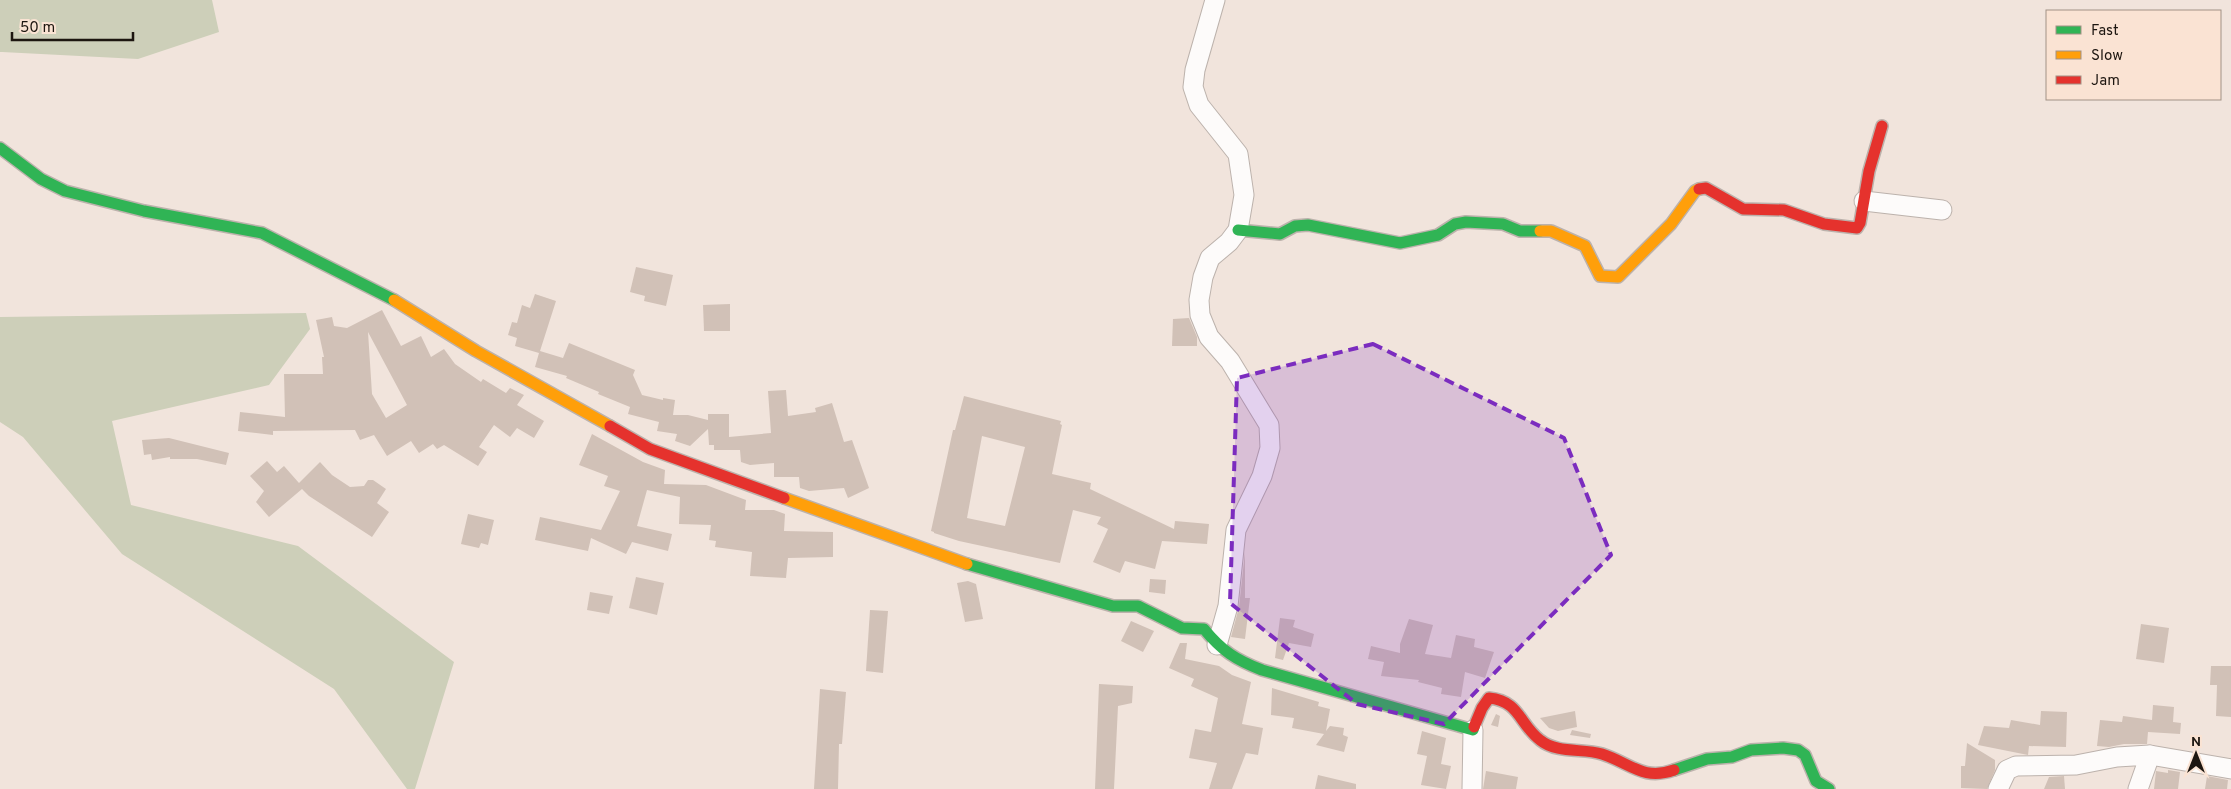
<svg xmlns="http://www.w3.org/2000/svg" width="2231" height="789" font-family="Overpass,sans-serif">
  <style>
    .green { fill: #cdcfb9 }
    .building { fill: #d1c1b7; fill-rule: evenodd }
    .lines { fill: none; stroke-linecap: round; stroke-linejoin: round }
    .street-casing { stroke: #bcb2ac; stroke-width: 21 }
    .fast-casing { stroke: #bcb2ac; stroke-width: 14 }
    .slow-casing { stroke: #bcb2ac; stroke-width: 14 }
    .jam-casing { stroke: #bcb2ac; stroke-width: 14 }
    .street { stroke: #fdfbfa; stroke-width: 19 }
    .fast { stroke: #30b455; stroke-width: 11 }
    .slow { stroke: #ff9f0a; stroke-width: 11 }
    .jam { stroke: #e5322d; stroke-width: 11 }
    .marked { fill: #7b2cbf; fill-opacity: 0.2; stroke: #7b2cbf; stroke-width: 4; stroke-dasharray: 10 6; stroke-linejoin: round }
  </style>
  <rect width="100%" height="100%" fill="#f1e4dc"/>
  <g class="green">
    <polygon points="0,0 212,0 219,32 138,59 2,52 0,52"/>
    <polygon points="306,313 310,329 269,385 112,421 131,505 298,546 454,662 415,789 407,789 334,689 122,554 23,437 0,422 0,317"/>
  </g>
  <g class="building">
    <polygon points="636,267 673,275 666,306 644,301 645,296 630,292"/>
    <polygon points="535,294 556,301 540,351 563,358 569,343 635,370 633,375 642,395 663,400 663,398 675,400 673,415 688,415 708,420 708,414 729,414 729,437 771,433 768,391 786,390 788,416 816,412 815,408 832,403 844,442 852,440 869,488 848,498 844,488 809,491 800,488 799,477 774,477 774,463 750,465 741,462 740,450 714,450 714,445 709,445 708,429 690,446 675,441 677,434 657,431 659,422 628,414 630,407 598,394 599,392 566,378 567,376 535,367 539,353 515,346 517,338 508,335 512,322 517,323 522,305 530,308"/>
    <polygon points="730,304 730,331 704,331 703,305"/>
    <path d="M 382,310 L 401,346 L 421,336 L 431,357 L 444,349 L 455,364 L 481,382 L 483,379 L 506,393 L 510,388 L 524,395 L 517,405 L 544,421 L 534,438 L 517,428 L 510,437 L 494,425 L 479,447 L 487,452 L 478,466 L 444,445 L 437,449 L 433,444 L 419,453 L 411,441 L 387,456 L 374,435 L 360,440 L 355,430 L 273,431 L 273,435 L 238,431 L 240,412 L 285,417 L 284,374 L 323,374 L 322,357 L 324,357 L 316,320 L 332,317 L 334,326 L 347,328 ZM 368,332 L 407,405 L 386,418 L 372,394 Z"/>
    <polygon points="1189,318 1197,337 1197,346 1172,346 1173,319"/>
    <path d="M 964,396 L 1061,421 L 1060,424 L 1062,425 L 1052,474 L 1091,483 L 1090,489 L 1174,529 L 1175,521 L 1209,524 L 1207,544 L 1162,541 L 1155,569 L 1125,561 L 1120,573 L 1093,562 L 1108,529 L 1097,524 L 1101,517 L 1073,510 L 1060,563 L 959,541 L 934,533 L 934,532 L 931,531 L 953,430 L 955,430 ZM 982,436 L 1025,447 L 1005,526 L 967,518 Z"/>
    <polygon points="592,434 643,462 665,470 664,484 706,485 746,500 745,510 774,510 785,514 784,531 833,532 833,557 788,558 786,578 750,576 752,552 715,547 716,541 709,540 711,525 679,524 680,497 647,490 637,526 672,534 668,551 632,542 626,554 591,538 588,551 535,540 540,517 601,530 620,491 604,486 608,476 579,465"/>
    <polygon points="169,438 229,453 226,465 197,459 170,459 170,457 152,460 151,454 144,455 142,440"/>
    <polygon points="267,461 277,472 284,466 299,483 320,462 332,475 350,487 364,486 368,480 373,480 386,489 377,503 389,512 372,537 309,496 302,489 269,517 256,502 264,491 250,476"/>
    <polygon points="468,514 494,520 488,545 481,543 479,548 461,544"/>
    <polygon points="1245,552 1245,598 1250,598 1245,639 1231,637 1239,607"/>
    <polygon points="636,577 664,583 657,615 629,608"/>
    <polygon points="1150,579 1166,580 1165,594 1149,592"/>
    <polygon points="968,581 976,584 983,619 965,622 957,583"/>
    <polygon points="590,592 613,596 609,614 587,610"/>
    <polygon points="870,610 888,611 883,673 866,671"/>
    <polygon points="1280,618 1295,620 1293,627 1314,634 1311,647 1289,643 1283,660 1275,658"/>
    <polygon points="1409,619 1433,625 1425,654 1451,658 1456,635 1475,639 1474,647 1494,652 1485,678 1465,672 1461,697 1441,694 1442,688 1418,682 1419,680 1381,676 1384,662 1368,659 1371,646 1400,653 1400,644"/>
    <polygon points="1131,621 1154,631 1143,652 1121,641"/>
    <polygon points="2141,624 2169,628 2164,663 2136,659"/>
    <polygon points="1180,643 1187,643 1185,659 1219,666 1232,675 1251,682 1242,724 1263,728 1258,755 1246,753 1232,789 1209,789 1217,763 1189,758 1195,729 1211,732 1218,698 1191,686 1194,679 1169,668"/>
    <polygon points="2211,666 2231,666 2231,717 2216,716 2217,685 2210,685"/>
    <polygon points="1099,684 1133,686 1132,703 1118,706 1114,789 1095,789"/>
    <polygon points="1272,688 1319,702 1318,706 1330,709 1326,731 1330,726 1344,728 1343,735 1348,737 1344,752 1316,745 1324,734 1292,728 1294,718 1271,715"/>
    <polygon points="820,689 846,692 842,744 839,744 838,789 814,789"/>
    <polygon points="2153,705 2174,707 2173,722 2181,723 2180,734 2148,732 2147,744 2124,744 2109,747 2097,746 2100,720 2122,722 2123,716 2152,720"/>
    <polygon points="1575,711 1577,727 1558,731 1549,728 1540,718"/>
    <polygon points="2041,711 2067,712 2066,747 2029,746 2028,755 1978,745 1984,726 2009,728 2011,720 2040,725"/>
    <polygon points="1496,714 1500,716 1498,727 1491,725"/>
    <polygon points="1572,730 1591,734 1590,738 1570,735"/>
    <polygon points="1422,731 1446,738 1441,764 1451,766 1446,789 1421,785 1427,756 1417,754"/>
    <polygon points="1967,743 1995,760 1995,770 1987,789 1961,788 1961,766 1965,766"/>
    <polygon points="2168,770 2180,772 2178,789 2154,789 2156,771 2168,773"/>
    <polygon points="1486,771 1518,777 1516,789 1483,789"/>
    <polygon points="1318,775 1356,784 1356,789 1315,789"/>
    <polygon points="2064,776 2065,789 2044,789 2049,777"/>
    <polygon points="2207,776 2228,780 2227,789 2205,789"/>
  </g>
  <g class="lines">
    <g class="street-casing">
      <g id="street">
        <polyline points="1215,0 1195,70 1193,87 1199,105 1238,154 1244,195 1238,230 1229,242 1210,258 1203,277 1199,300 1200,315 1209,337 1230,361 1269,425 1270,448 1262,476 1236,530 1228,606 1217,645"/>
        <polyline points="1864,201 1942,210"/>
        <polyline points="2150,755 2231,769"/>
        <polyline points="1472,789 1473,730"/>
        <polyline points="1998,789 2007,770 2016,766 2076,765 2117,757 2150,755 2138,789"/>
      </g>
    </g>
    <g class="fast-casing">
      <g id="fast">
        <polyline points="0,148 41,179 65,191 144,211 262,233 394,300"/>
        <polyline points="1238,230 1280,234 1295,226 1308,225 1400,243 1438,235 1455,224 1466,222 1503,224 1520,231 1540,231"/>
        <path d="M 967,564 L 1113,606 L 1138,606 L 1182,628 L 1204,629 C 1222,651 1236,660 1262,670 L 1473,730 L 1474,727"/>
        <polyline points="1674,770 1707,759 1732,757 1751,750 1783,748 1798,750 1805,755 1816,781 1829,789"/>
      </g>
    </g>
    <g class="slow-casing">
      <g id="slow">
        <polyline points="1540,231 1551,231 1585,246 1600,276 1618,277 1671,224 1695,191 1699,189"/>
        <polyline points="394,300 476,351 610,426"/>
        <polyline points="784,498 967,564"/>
      </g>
    </g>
    <g class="jam-casing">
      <g id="jam">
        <polyline points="1699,189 1706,188 1743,209 1784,210 1824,224 1857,228 1860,223 1869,171 1882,126"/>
        <polyline points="610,426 650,449 784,498"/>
        <path d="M 1474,727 L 1482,708 L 1489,698 C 1520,701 1519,724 1540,740 C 1557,754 1583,748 1602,754 C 1630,763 1643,781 1674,770"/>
      </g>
    </g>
    <use href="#street" class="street"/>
    <use href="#fast" class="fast"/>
    <use href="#slow" class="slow"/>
    <use href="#jam" class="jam"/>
  </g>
  <path class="marked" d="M 1373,344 L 1564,438 L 1611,555 L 1444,724 L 1357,704 L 1230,603 L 1237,378 Z"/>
  <rect x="2046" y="10" width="175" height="90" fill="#fae3d3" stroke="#a29185"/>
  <rect x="2056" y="26" width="25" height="8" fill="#30b455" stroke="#a29185"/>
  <text x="2091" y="35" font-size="15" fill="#1d1610">Fast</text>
  <rect x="2056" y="51" width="25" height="8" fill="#ff9f0a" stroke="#a29185"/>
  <text x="2091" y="60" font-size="15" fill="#1d1610">Slow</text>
  <rect x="2056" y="76" width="25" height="8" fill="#e5322d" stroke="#a29185"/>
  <text x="2091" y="85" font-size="15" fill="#1d1610">Jam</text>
  <g transform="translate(2196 754)" stroke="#fae3d3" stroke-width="4" paint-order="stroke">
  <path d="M0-4L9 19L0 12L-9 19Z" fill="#1d1610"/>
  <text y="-8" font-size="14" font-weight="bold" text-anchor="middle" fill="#1d1610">N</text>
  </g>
  <path d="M12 32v8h121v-8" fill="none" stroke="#1d1610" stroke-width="2.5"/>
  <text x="20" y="32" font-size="15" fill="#1d1610" stroke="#fae3d3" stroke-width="4" paint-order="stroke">50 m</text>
</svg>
